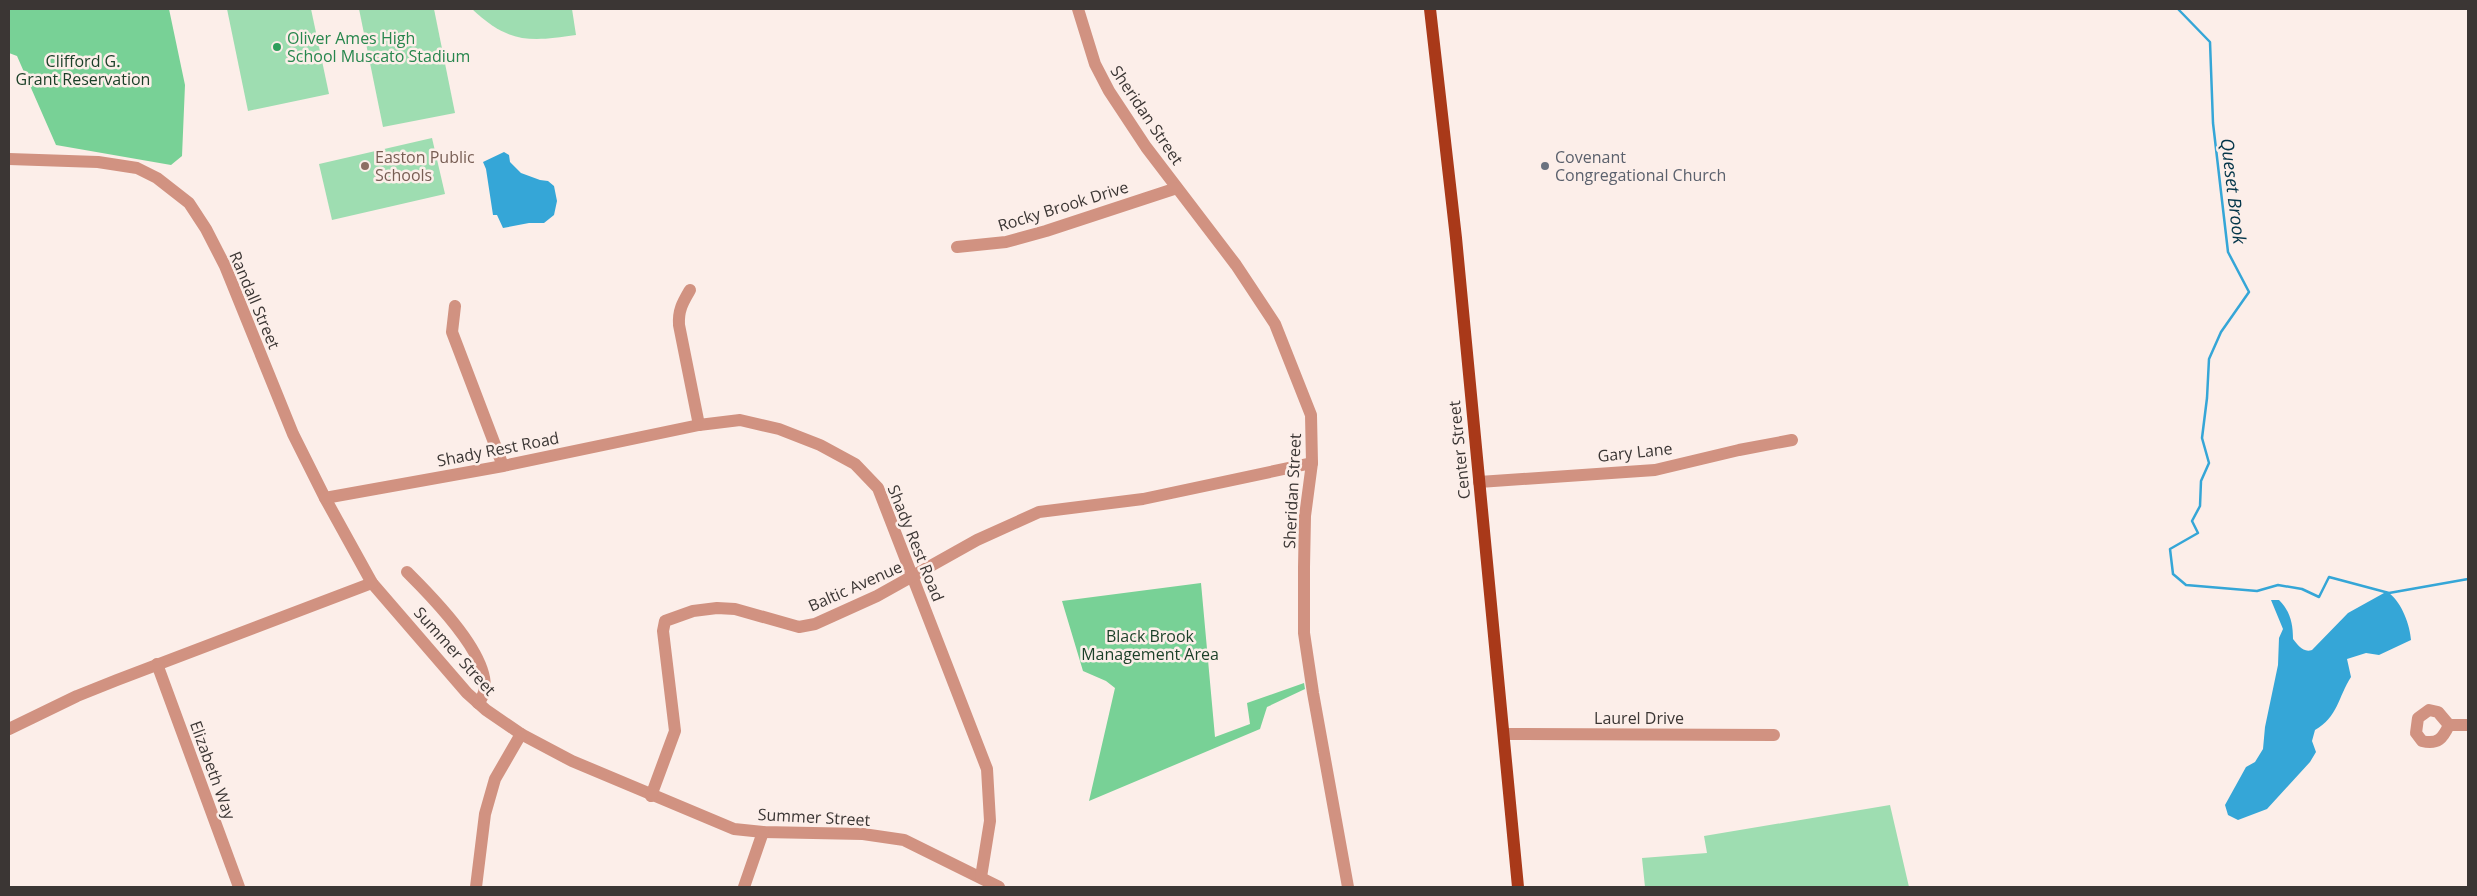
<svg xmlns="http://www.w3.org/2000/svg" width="2477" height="896" font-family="'Open Sans',sans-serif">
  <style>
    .green { fill: #9eddb1 }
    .forest { fill: #78d196 }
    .water { fill: #35a6d7 }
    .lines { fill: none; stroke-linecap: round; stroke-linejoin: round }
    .stream { stroke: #35a6d7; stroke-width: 2.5 }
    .minor { stroke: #d19281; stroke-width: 12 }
    .major { stroke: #a93919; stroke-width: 12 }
    .leisure-dot { fill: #2e9e5b; stroke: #fceee9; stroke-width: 2 }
    .education-dot { fill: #8d6e63; stroke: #fceee9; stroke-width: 2 }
    .worship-dot { fill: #6b7280; stroke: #fceee9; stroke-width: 2 }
    .labels { text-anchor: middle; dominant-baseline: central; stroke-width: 5; stroke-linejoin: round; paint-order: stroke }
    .leisure-label { font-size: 16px; fill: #27864d; stroke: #fceee9; text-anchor: start }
    .park-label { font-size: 16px; fill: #1a3f27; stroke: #fceee9 }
    .street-label { font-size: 16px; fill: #3b3634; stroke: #fceee9 }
    .education-label { font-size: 16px; fill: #785e54; stroke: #fceee9; text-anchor: start }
    .worship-label { font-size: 16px; fill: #5b616d; stroke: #fceee9; text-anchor: start }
    .water-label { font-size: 18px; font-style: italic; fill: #04364a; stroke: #fceee9 }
  </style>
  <rect width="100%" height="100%" fill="#fceee9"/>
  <g class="green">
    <polygon points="227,9 311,9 329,94 248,111"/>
    <polygon points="359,9 434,9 455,113 383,127"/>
    <path d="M 472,9 L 572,9 L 576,35 C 529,42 508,43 472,9 Z"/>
    <polygon points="432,138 445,194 332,220 319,164"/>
    <polygon points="1890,805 1909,887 1645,887 1642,858 1707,853 1704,836"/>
  </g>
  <g class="forest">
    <polygon points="9,9 169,9 185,85 182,156 171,165 56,145 17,56 9,53"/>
    <polygon points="1201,583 1215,737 1250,724 1247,703 1304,683 1305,689 1267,707 1260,729 1089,801 1115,688 1106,681 1083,671 1062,601"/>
  </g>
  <g class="water">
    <polygon points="504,152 509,155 510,162 521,173 540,180 548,181 554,186 557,201 554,215 544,223 529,223 503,228 497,215 493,215 486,169 483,162"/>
    <path d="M 2384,593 L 2389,593 C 2402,603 2410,625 2411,640 L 2379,655 L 2366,653 L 2347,659 L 2351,677 C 2338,697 2338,717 2315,730 L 2312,741 L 2316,752 L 2310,762 L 2267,809 L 2238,820 L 2228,815 L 2225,805 L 2246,767 L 2255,762 L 2263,749 L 2265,727 L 2278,665 L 2279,638 L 2283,629 L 2271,600 L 2279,600 C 2290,611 2293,623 2293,639 C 2298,645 2303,653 2312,650 L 2348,613 Z"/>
  </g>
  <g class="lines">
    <polyline class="stream" points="2178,9 2210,42 2213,123 2228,252 2249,292 2221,332 2209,359 2207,398 2202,438 2209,463 2201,481 2200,506 2192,521 2198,533 2170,549 2173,574 2186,585 2257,591 2278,585 2302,589 2319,597 2329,577 2389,593 2468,579"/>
    <g class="minor">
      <polyline points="1078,9 1095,64 1109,91 1146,147 1236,265 1275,324 1311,415 1312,463 1305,516 1304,567 1304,633 1313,693 1348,887"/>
      <polyline points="9,159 98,162 137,168 157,178 189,203 206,229 225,266 293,434 325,498 372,583 467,693 486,710 521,734 572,761 734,829 763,832 863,834 904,840 999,887"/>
      <polyline points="957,247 1006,242 1046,231 1177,188"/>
      <path d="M 690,290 C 683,302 678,310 679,325 L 699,425"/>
      <polyline points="455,306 452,332 503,466"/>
      <polyline points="1479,482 1655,470 1739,450 1792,440"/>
      <polyline points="325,498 503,466 699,425 740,420 779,429 820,445 855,464 878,488 987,769 990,821 981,877"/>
      <path d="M 407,572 C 429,594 508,671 478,703"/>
      <polyline points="157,664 239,887"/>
      <path d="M 2429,710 L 2438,712 L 2449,725 C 2443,738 2438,745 2422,741 L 2416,733 L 2418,718 Z"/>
      <polyline points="2449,725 2468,725"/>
      <polyline points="9,729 77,696 117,680 372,583"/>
      <polyline points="1504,734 1774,735"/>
      <polyline points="651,796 675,731 663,631 665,621 693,611 717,608 735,609 799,627 815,624 877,596 977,540 1039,512 1143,499 1312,463"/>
      <polyline points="476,887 485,814 495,779 521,734"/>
      <polyline points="744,887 763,832"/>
    </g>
    <polyline class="major" points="1430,9 1456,238 1518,887"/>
  </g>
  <circle class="leisure-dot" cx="277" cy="47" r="5"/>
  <circle class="education-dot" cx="365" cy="166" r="5"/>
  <circle class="worship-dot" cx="1545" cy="166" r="5"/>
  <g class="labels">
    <g class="leisure-label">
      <text x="287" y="38">Oliver Ames High<tspan x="287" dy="18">School Muscato Stadium</tspan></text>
    </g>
    <g class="park-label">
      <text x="83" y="61">Clifford G.<tspan x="83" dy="18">Grant Reservation</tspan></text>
      <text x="1150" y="636">Black Brook<tspan x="1150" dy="18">Management Area</tspan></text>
    </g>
    <g class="street-label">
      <text transform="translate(1147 115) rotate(56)">Sheridan Street</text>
      <text transform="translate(1063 206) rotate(-17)">Rocky Brook Drive</text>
      <text transform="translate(255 300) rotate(67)">Randall Street</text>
      <text transform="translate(498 449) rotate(-11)">Shady Rest Road</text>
      <text transform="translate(1459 450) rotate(-96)">Center Street</text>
      <text transform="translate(1635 452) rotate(-6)">Gary Lane</text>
      <text transform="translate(1292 491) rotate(-87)">Sheridan Street</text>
      <text transform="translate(916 543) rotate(68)">Shady Rest Road</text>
      <text transform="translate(855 586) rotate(-24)">Baltic Avenue</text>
      <text transform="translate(455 651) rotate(48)">Summer Street</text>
      <text x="1639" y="718">Laurel Drive</text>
      <text transform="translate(213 770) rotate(70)">Elizabeth Way</text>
      <text transform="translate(814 817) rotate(3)">Summer Street</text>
    </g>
    <g class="education-label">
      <text x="375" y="157">Easton Public<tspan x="375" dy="18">Schools</tspan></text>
    </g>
    <g class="worship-label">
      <text x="1555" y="157">Covenant<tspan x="1555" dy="18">Congregational Church</tspan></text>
    </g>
    <g class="water-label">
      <text transform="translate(2234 191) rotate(83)">Queset Brook</text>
    </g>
  </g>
  <rect width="2477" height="896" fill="none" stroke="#3b3634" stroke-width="20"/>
</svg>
